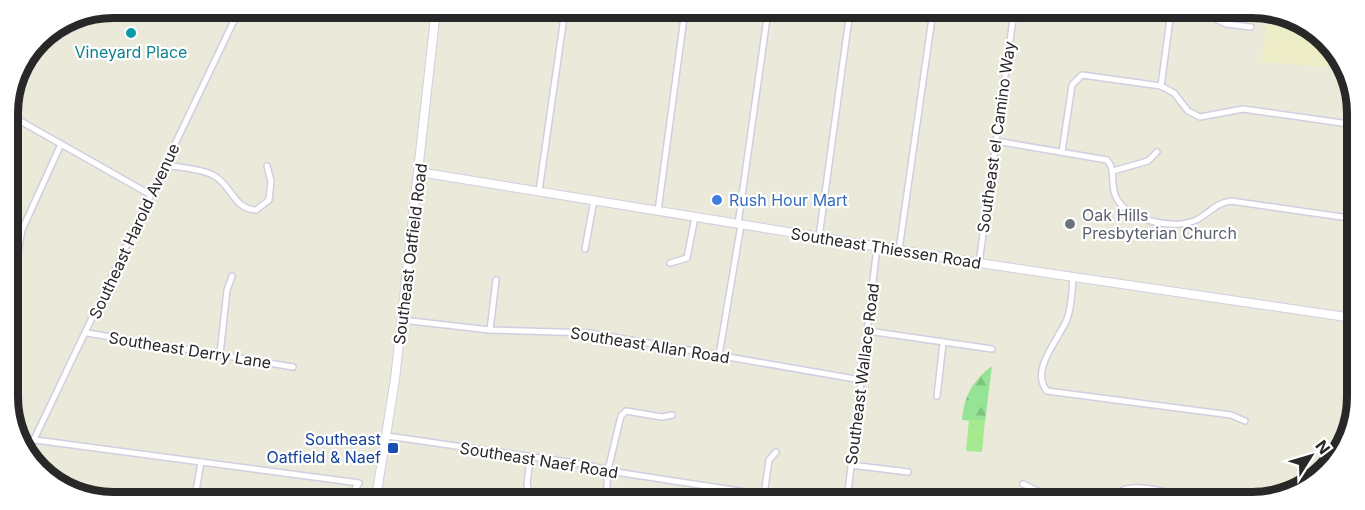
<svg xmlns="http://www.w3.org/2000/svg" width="1365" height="510" font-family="Inter,sans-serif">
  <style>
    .education { fill: #ededc8 }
    .forest { fill: url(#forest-firs) }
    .pitch { fill: #a6ea90 }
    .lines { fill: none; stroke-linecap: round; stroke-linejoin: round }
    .minor-casing { stroke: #d1cee1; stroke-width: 8 }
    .secondary-casing { stroke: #d1cee1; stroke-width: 10 }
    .minor { stroke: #fff; stroke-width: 5 }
    .secondary { stroke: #fff; stroke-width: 8 }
    .culture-dot { fill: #0f9aa8; stroke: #fff; stroke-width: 2 }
    .shop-dot { fill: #3f7fe0; stroke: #fff; stroke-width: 2 }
    .worship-dot { fill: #6b7280; stroke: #fff; stroke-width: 2 }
    .transit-dot { fill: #1a4fb4; stroke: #fff; stroke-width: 2 }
    .labels { text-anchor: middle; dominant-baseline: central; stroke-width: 4.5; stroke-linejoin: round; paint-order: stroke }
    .culture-label { font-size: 16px; fill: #0d838f; stroke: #fff }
    .street-label { font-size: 16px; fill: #282828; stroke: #fff }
    .shop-label { font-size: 16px; fill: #366cbe; stroke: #fff; text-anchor: start }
    .worship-label { font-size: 16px; fill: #5b616d; stroke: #fff; text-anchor: start }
    .transit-label { font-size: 16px; fill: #164399; stroke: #fff; text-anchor: end }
    .rim { fill: none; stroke: #282828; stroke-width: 8 }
  </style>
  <defs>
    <pattern id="forest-firs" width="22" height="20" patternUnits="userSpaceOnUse" patternTransform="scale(1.5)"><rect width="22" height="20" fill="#95e394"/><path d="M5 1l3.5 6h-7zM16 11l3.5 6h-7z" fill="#80c380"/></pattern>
  </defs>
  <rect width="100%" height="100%" fill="#ebe9d9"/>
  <polygon class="education" points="1268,13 1286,13 1336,48 1344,68 1261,62"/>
  <path class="forest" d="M 992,366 L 985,422 L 962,420 C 964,396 973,380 992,366 Z"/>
  <polygon class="pitch" points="969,419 985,420 982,452 966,451"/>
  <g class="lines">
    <g class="minor-casing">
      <g id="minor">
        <polyline points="1124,12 1170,19"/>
        <polyline points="1203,13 1226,24 1251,27"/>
        <polyline points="1161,86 1170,19 1175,13"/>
        <polyline points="8,114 151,195"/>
        <path d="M 996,141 L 1107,160 C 1117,171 1109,186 1117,199 C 1130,221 1171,229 1194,221 C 1208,215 1215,203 1231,201 L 1342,217 L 1355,216"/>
        <polyline points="1062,152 1072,85 1082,75 1161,86 1174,93 1188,111 1200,117 1243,109 1356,125"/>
        <path d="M 166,165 C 181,168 199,168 213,175 C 232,185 233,209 256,210 L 269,200 L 271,181 L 267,166"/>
        <polyline points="1113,171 1148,161 1157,152"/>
        <polyline points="539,191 565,10"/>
        <polyline points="658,211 685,10"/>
        <polyline points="738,224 768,11"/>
        <polyline points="819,237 850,11"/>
        <polyline points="585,249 594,200"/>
        <polyline points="899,250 933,11"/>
        <polyline points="670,263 687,258 695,217"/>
        <polyline points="979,263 1014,12"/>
        <path d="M 1073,277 C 1072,290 1072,306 1067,319 C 1060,338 1029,370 1047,391 L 1231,415 L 1245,421"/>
        <polyline points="9,302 22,230 61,144"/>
        <polyline points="402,320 490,330 590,333 861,380"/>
        <polyline points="490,330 496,280"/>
        <polyline points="868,331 992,349"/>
        <polyline points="87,333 293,367"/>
        <polyline points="220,354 227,290 232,276"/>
        <polyline points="719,355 741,225"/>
        <polyline points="937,396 943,343"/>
        <polyline points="387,436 582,464 622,473 798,500"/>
        <polyline points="20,438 359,483 349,498"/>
        <polyline points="27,454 240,8"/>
        <polyline points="530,458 527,484 531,499"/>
        <polyline points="851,465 908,472"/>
        <polyline points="1023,484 1040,492 1042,501"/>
        <polyline points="764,495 769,460 776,452"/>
        <polyline points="195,497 201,462"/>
        <polyline points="606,499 608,470 621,416 626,411 662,417 672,415"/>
        <polyline points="847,500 877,247"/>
        <path d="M 1114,502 L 1121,491 C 1134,484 1175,490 1185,502"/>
      </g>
    </g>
    <g class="secondary-casing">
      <g id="secondary">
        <polyline points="419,172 979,263 1353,318"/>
        <polyline points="376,498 395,379 436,9"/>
      </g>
    </g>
    <use href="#minor" class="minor"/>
    <use href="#secondary" class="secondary"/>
  </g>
  <circle class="culture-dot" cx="131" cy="33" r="6"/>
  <circle class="shop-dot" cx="717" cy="200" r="6"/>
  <circle class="worship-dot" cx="1070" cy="224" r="6"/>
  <rect class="transit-dot" x="387" y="442" width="12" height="12" rx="3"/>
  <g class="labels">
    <g class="culture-label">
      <text x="131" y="52">Vineyard Place</text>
    </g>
    <g class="street-label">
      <text transform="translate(996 137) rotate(-82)">Southeast el Camino Way</text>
      <text transform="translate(134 231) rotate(-65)">Southeast Harold Avenue</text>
      <text transform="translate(886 248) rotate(9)">Southeast Thiessen Road</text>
      <text transform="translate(410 254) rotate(-83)">Southeast Oatfield Road</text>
      <text transform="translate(650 345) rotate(9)">Southeast Allan Road</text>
      <text transform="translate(190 350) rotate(9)">Southeast Derry Lane</text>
      <text transform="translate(862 374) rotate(-83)">Southeast Wallace Road</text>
      <text transform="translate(539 460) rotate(9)">Southeast Naef Road</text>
    </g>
    <g class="shop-label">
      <text x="729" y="200">Rush Hour Mart</text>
    </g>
    <g class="worship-label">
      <text x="1082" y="215">Oak Hills<tspan x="1082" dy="18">Presbyterian Church</tspan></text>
    </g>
    <g class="transit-label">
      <text x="381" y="439">Southeast<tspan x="381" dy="18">Oatfield &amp; Naef</tspan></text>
    </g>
  </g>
  <path d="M0 0H1365V510H0ZM113 18H1252A95 95 0 0 1 1347 113V397A95 95 0 0 1 1252 492H113A95 95 0 0 1 18 397V113A95 95 0 0 1 113 18Z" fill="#fff" fill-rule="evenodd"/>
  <path class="rim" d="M113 18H1252A95 95 0 0 1 1347 113V397A95 95 0 0 1 1252 492H113A95 95 0 0 1 18 397V113A95 95 0 0 1 113 18Z"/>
  <g transform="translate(1311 456) rotate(53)" stroke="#ffffff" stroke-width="4.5" paint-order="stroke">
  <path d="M0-4.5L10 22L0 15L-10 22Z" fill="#282828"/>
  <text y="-9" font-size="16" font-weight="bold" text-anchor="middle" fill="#282828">N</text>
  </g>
</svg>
